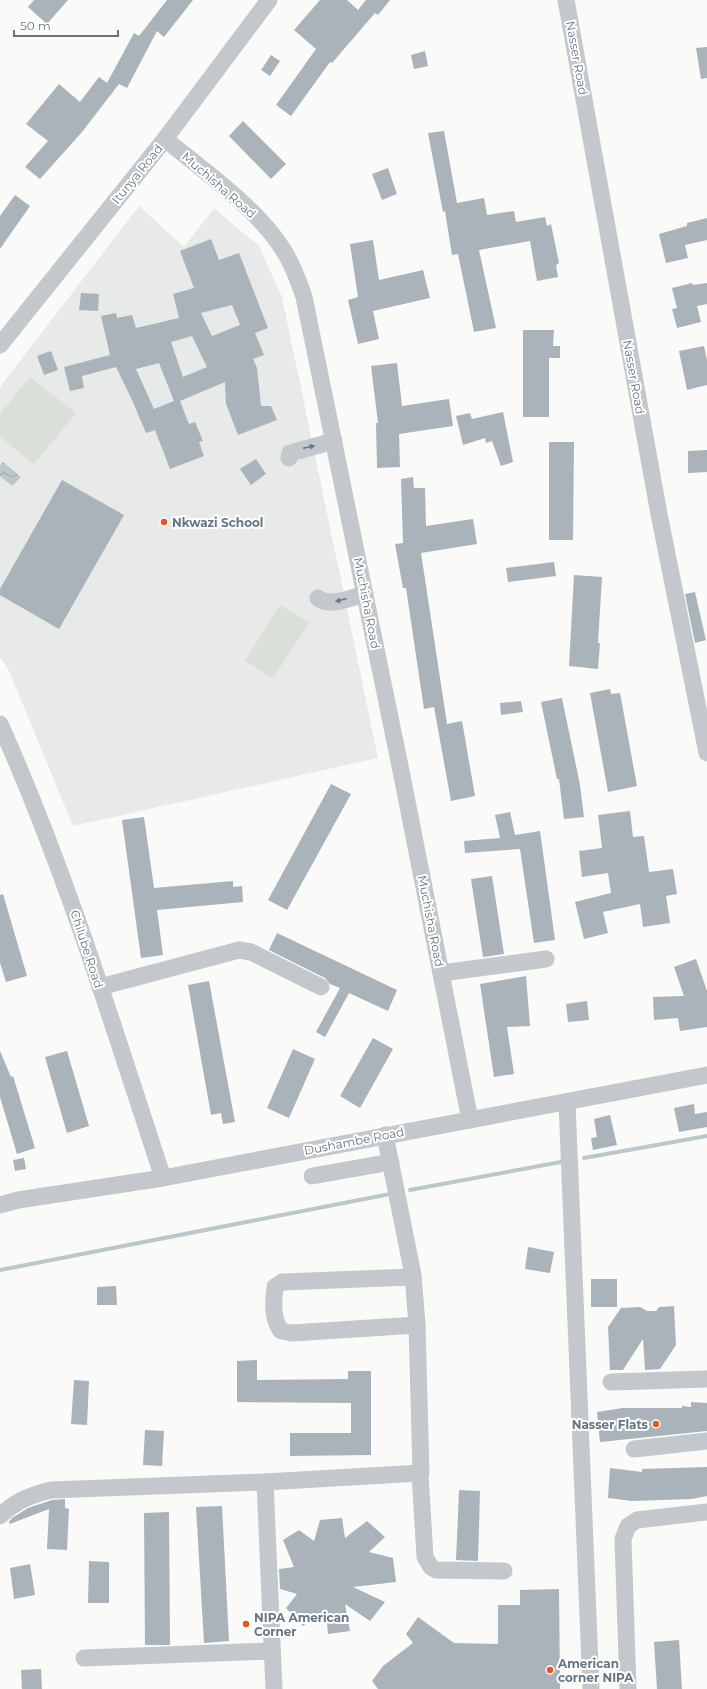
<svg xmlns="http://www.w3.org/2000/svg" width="707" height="1689" font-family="Montserrat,sans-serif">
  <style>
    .built { fill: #e8e9e9 }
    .garden { fill: #dadfd7 }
    .water { fill: url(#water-waves) }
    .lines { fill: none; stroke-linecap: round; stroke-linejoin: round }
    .stream { stroke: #bbc7cb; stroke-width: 4 }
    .building { fill: #aab3b9; fill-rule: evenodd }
    .minor { stroke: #c3c8cc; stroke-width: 17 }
    .oneway { fill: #6a7a87 }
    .poi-dot { fill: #e4572e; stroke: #fff; stroke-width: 1.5 }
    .labels { text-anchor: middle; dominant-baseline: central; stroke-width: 4; stroke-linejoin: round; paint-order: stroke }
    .street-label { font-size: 12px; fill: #657683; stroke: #fff }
    .poi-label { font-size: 12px; font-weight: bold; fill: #657683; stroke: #fff; text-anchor: start }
  </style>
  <defs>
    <pattern id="water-waves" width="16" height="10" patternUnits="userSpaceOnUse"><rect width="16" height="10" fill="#bbc7cb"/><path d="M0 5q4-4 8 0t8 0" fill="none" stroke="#9ca6aa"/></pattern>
  </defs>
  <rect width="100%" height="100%" fill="#fafaf8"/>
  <polygon class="built" points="139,206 184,247 214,208 259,246 282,297 378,758 73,826 9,671 0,657 0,387"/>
  <g class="garden">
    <polygon points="30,377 76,413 34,464 0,437 0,414"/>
    <polygon points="280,605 309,623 273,678 245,661"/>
  </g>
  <polygon class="water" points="3,462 21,477 12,486 0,476 0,466"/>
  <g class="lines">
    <g class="stream">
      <polyline points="584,1158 707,1136"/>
      <polyline points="410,1190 561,1162"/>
      <polyline points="0,1270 390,1194"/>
    </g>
  </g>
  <g class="building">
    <polygon points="34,0 68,0 47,24 28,7"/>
    <polygon points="167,0 193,0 164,37 157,31 127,88 119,84 82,132 40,179 25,167 48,141 26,124 59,84 80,102 99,77 107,83 134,33 139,36"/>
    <polygon points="320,0 347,0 358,10 366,0 390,0 378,15 375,13 332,63 330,62 291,116 276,105 316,49 294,30"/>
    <polygon points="707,47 707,78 701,79 696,48"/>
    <polygon points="425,51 428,66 414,69 411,55"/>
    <polygon points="271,55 280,61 270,76 261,70"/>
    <polygon points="243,121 286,164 271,179 229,136"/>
    <polygon points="444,131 457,203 484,198 487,215 514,211 516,222 545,217 547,226 551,224 559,263 556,265 558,277 537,281 530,241 479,250 496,328 474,332 458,254 452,255 445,211 443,212 428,133"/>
    <polygon points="388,168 397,194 382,200 372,174"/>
    <polygon points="15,195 30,206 0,249 0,216"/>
    <polygon points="707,218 707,240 685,245 688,258 666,263 659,234 687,226 687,223"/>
    <path d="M 211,239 L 219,260 L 239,253 L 268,328 L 255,333 L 264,355 L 253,359 L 257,368 L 261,406 L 271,406 L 277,420 L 238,435 L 226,404 L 225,382 L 180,401 L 189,424 L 195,422 L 203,441 L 199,442 L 204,456 L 170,469 L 155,430 L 146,433 L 132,400 L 116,367 L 82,376 L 84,388 L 70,391 L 64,367 L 110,355 L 101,316 L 116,313 L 117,318 L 132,315 L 136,328 L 179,318 L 173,294 L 194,288 L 180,251 ZM 232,305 L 240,325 L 212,336 L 201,313 ZM 192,336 L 207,367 L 183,377 L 171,342 ZM 159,363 L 174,401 L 154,409 L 136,369 Z"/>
    <polygon points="373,240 379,280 423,270 430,298 373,311 379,339 358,344 348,300 358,297 350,244"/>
    <polygon points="692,283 693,285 707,283 707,304 697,306 701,322 677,328 672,309 677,308 672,288"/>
    <polygon points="81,293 99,294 98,311 79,310"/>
    <polygon points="523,330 554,330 553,346 560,346 560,358 549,358 549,417 523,417"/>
    <polygon points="704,346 707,360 707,385 687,390 679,351"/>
    <polygon points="51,351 58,370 44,375 37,356"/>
    <polygon points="397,363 402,406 449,399 453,426 399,434 400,467 377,468 376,423 378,423 371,366"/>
    <polygon points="503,412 513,462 501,466 492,441 486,443 485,438 463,445 456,416 470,413 472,419"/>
    <polygon points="549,442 574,442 573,540 549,540"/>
    <polygon points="707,450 707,472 688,473 688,451"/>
    <polygon points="256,459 266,474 251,485 240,469"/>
    <polygon points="413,477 414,488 425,488 426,526 473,519 477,544 421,553 447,724 462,721 475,796 451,801 434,707 424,709 406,588 403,588 395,544 403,543 401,479"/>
    <polygon points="62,480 124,515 59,629 0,595 0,589"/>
    <polygon points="554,562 556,576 508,582 506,568"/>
    <polygon points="574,575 602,577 598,643 600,643 598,669 569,666"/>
    <polygon points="695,592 706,640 695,643 685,594"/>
    <polygon points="610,689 611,694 620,693 637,786 608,792 590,693"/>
    <polygon points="562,698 580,785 584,817 564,819 559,779 557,779 541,702"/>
    <polygon points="521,701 523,712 501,715 500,703"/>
    <polygon points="331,784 351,794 287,910 268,900"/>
    <polygon points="630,811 633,837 644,836 649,872 673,869 677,894 666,896 670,923 643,927 640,904 603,912 608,933 584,939 575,902 611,893 608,873 582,877 579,851 602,848 598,815"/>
    <polygon points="510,812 515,835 540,831 555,940 534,943 520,849 465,853 464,841 500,838 495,815"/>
    <polygon points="144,817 154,888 233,881 233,887 242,886 243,902 157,910 163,955 141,958 122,820"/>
    <polygon points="492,876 504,954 483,957 471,879"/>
    <polygon points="3,894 27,976 6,982 0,963 0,895"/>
    <polygon points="277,933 397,990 388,1011 349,993 325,1037 316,1032 340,988 330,984 325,978 269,950"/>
    <polygon points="696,959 707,991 707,1027 680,1031 678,1018 654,1020 653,997 684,996 674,967"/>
    <polygon points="526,976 530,1026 507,1027 514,1074 494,1077 480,984"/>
    <polygon points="209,981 235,1122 223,1124 221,1113 211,1115 188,985"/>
    <polygon points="587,1001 589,1020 568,1022 566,1004"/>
    <polygon points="373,1038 393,1049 360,1108 340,1096"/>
    <polygon points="293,1049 315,1059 289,1118 267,1108"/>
    <polygon points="0,1051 11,1077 13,1076 35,1148 17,1154 0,1097"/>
    <polygon points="67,1051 89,1126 67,1133 45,1057"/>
    <polygon points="694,1104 695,1114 707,1112 707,1127 679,1132 674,1108"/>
    <polygon points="610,1115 617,1145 593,1150 591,1138 597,1137 594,1119"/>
    <polygon points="24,1158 26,1169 15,1171 13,1160"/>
    <polygon points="528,1247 554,1252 550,1273 525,1269"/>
    <rect x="591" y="1279" width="26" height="28"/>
    <polygon points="116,1286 117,1305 97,1305 97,1287"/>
    <polygon points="674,1306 676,1345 660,1369 645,1370 643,1339 623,1370 610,1370 608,1327 621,1308 640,1307 647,1311 656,1311 659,1307"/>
    <polygon points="257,1360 257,1380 348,1379 348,1371 371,1371 371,1455 290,1456 290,1433 351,1433 351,1403 237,1402 237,1361"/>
    <polygon points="74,1380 89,1381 87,1425 71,1424"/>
    <polygon points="691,1402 707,1403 707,1431 600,1442 597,1412 623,1408 682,1408 682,1406 691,1407"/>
    <polygon points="145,1430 164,1431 162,1466 143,1465"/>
    <polygon points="707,1467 707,1496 692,1499 632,1501 608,1498 610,1468 642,1472 642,1469"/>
    <polygon points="459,1490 480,1491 478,1561 456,1560"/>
    <polygon points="65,1499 65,1508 69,1509 67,1550 47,1549 49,1509 10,1524 9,1522 12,1518 28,1508 52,1500"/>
    <polygon points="222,1506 229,1641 204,1643 196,1507"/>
    <polygon points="169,1512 170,1645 145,1645 144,1513"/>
    <polygon points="342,1518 345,1538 367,1521 385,1537 369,1552 393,1558 396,1582 353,1587 385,1602 370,1621 345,1604 350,1631 328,1634 327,1623 315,1616 303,1626 286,1608 297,1594 280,1589 279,1569 294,1567 283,1540 299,1530 314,1541 320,1520"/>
    <polygon points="89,1561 109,1562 109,1603 88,1603"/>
    <polygon points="30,1564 35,1595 14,1599 10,1568"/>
    <polygon points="559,1589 560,1689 378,1689 372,1681 383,1666 413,1643 406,1634 418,1617 454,1643 498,1644 498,1605 520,1605 520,1590"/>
    <polygon points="679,1640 682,1689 657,1689 654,1642"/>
    <polygon points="41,1669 42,1689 22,1689 21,1670"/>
  </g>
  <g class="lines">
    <g class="minor">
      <polyline points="566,0 659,514 707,753"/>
      <path d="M 165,139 C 206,173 265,213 289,260 C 295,272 300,285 304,297 L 401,771 L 470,1120"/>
      <polyline points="0,345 165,139 269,0"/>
      <polyline points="289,458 290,453 334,441"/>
      <path d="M 318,598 C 329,608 353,597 365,594"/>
      <path d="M 0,724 C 66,871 113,1026 163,1178"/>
      <polyline points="441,973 546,959"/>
      <polyline points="100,987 239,950 251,952 321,987"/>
      <polyline points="567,1103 591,1689"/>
      <polyline points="312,1176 391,1162"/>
      <polyline points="0,1205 18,1200 163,1178 707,1075"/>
      <path d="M 413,1277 L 282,1282 L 275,1287 C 273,1302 272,1318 281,1331 L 292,1333 L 417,1325"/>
      <polyline points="611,1382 707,1379"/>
      <polyline points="634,1449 707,1441"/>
      <polyline points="420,1474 425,1557 431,1567 436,1570 504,1571"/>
      <polyline points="265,1482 274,1689"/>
      <path d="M 0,1516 C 15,1501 31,1495 51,1490 L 265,1482 L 421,1473 L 417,1325 L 413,1275 L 385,1135"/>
      <polyline points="84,1658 272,1651"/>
      <polyline points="628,1689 623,1539 628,1526 637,1520 707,1512"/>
    </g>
  </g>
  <defs><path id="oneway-solid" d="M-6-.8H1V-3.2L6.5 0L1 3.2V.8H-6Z"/></defs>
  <g class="oneway">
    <use href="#oneway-solid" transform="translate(309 447) rotate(-13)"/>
    <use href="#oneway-solid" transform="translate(341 600) rotate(165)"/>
  </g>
  <g class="poi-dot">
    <circle cx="164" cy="522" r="4"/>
    <circle cx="656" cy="1424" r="4"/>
    <circle cx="246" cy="1624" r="4"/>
    <circle cx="550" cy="1670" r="4"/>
  </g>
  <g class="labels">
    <g class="street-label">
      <text transform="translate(577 58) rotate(80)">Nasser Road</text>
      <text transform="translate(137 174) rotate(-51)">Itunya Road</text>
      <text transform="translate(219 185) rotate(41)">Muchisha Road</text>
      <text transform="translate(634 377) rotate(80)">Nasser Road</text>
      <text transform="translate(367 603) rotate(79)">Muchisha Road</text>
      <text transform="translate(431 921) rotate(79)">Muchisha Road</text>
      <text transform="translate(87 949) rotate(72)">Chilube Road</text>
      <text transform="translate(354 1141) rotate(-11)">Dushambe Road</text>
    </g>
    <g class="poi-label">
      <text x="172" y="522">Nkwazi School</text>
      <text x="648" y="1424" text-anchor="end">Nasser Flats</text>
      <text x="254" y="1617">NIPA American<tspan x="254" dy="14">Corner</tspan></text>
      <text x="558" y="1663">American<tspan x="558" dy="14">corner NIPA</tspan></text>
    </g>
  </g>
  <path d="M14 30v6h104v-6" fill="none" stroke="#657683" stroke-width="2"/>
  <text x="20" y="30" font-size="12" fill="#657683" stroke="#ffffff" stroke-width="3" paint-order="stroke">50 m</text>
</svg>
